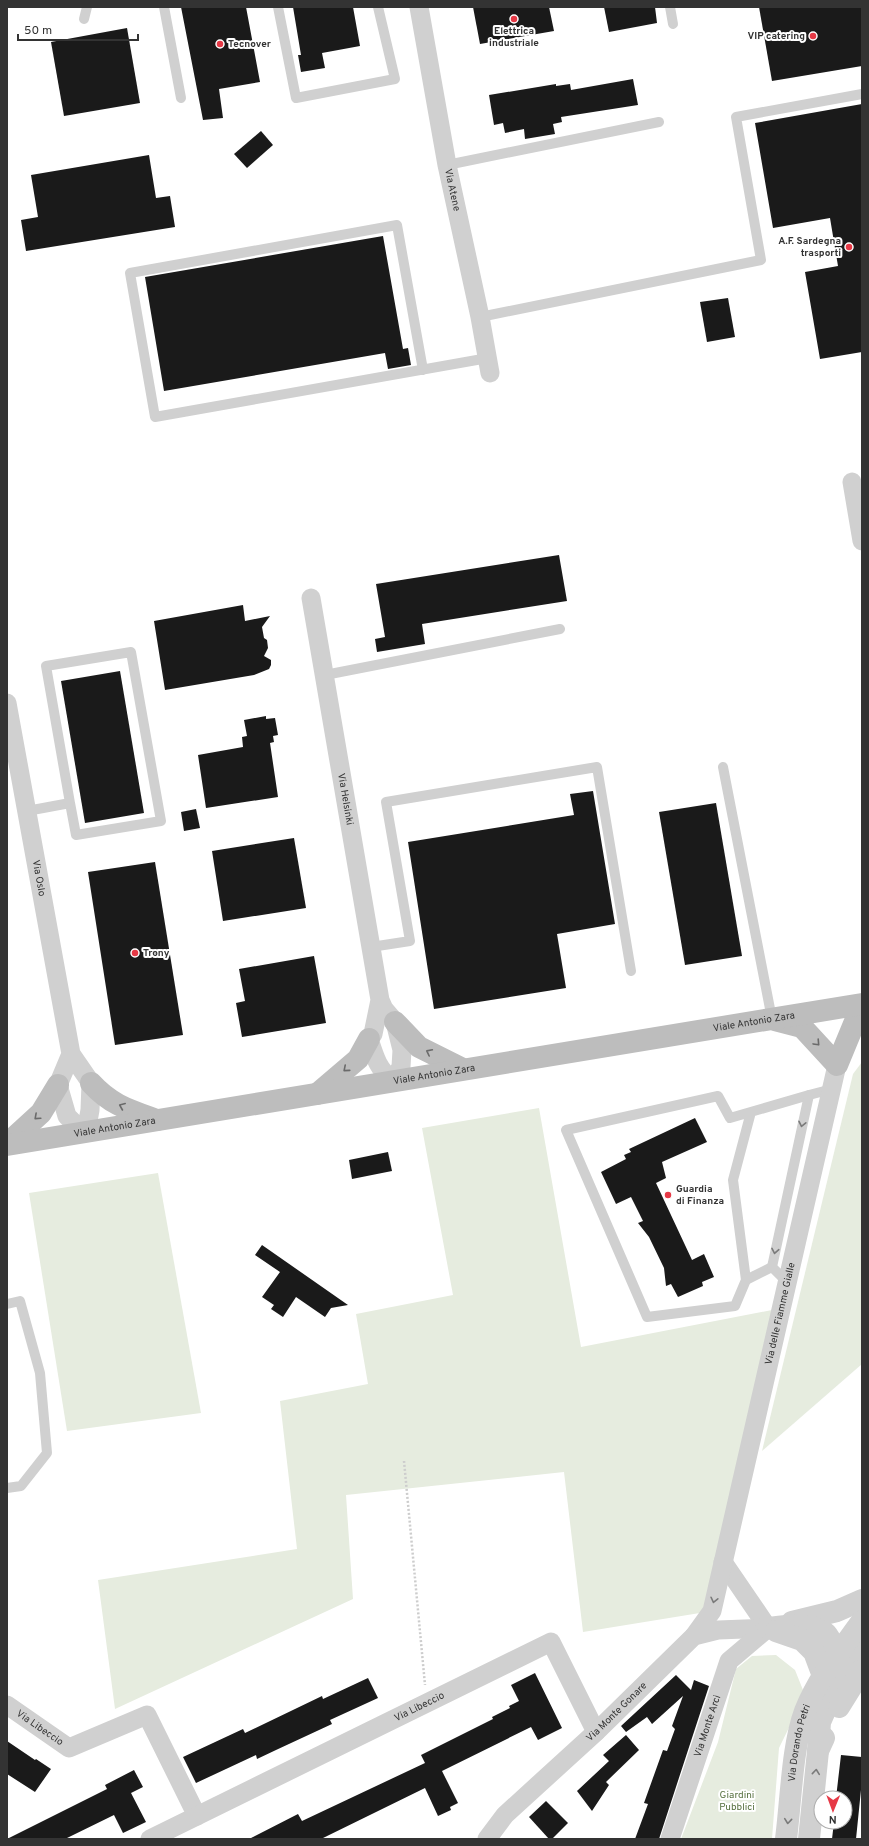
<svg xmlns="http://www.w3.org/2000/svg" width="869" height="1846" font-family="Overpass,sans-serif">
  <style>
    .green { fill: #e6ecdf }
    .building { fill: #1a1a1a }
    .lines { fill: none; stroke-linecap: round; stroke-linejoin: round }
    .path { stroke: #cdcdcd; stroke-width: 2.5; stroke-dasharray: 2 2; stroke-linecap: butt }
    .service { stroke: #d0d0d0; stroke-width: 10 }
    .minor { stroke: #d0d0d0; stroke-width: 19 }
    .tertiary { stroke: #d0d0d0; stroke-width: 22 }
    .secondary { stroke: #bdbdbd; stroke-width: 22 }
    .oneway { stroke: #6a6a6a }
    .oneway2 { stroke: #7a7a7a }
    .poi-dot { fill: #e63946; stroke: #fff; stroke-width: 1.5 }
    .labels { text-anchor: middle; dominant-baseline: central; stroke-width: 4; stroke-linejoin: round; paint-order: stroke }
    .poi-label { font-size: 10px; font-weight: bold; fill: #333; stroke: #fff; text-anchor: start }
    .street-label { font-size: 10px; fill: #333; stroke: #fff }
    .park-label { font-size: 10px; fill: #56703f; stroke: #fff }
  </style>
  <rect width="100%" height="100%" fill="#fff"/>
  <g class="green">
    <polygon points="862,1062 862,1364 762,1451 853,1074"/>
    <polygon points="539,1108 581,1347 772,1310 706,1612 583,1632 564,1472 346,1495 353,1599 115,1709 98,1580 297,1549 280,1401 368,1384 356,1314 453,1295 422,1128"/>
    <polygon points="158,1173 201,1413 67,1431 29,1193"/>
    <polygon points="776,1655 795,1670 805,1695 779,1748 772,1839 681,1839 718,1742 736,1669 752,1656"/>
  </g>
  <g class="building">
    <polygon points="181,7 246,7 260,82 219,89 223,118 203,120"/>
    <polygon points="293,7 353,7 360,46 322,53 325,68 301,72 298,55 301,55"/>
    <polygon points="473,7 549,7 554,31 480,44"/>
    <polygon points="604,7 655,7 657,23 609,32"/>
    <polygon points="759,7 862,7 862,66 772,81"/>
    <polygon points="127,28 140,103 64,116 51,42"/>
    <polygon points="633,79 638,105 561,117 562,122 553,124 555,134 525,139 524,129 505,133 503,123 494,125 489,95 556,84 556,86 570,84 571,90"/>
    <polygon points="862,104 862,352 820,359 805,272 838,266 830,218 773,228 755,123"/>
    <polygon points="261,131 273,145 247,168 234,154"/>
    <polygon points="149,155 156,198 170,196 175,227 26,251 21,220 38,217 31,175"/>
    <polygon points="383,236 403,349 408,348 411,365 388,369 385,353 164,391 145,277"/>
    <polygon points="728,298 735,337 707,342 700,302"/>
    <polygon points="559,555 567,601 422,624 425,644 377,652 375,639 385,637 376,584"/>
    <polygon points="243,605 245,621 270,616 262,627 264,638 267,640 268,648 264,656 271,660 271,665 269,669 254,675 165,690 154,621"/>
    <polygon points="120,671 144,813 85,823 61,681"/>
    <polygon points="266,716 266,719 275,718 278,735 273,736 274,742 270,743 278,797 206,808 198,755 243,747 242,737 247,736 244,720"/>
    <polygon points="593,791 615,924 557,934 566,988 434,1009 408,842 574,815 570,794"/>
    <polygon points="716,803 742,956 685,965 659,812"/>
    <polygon points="196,809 200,828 184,831 181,812"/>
    <polygon points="294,838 306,908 223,921 212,851"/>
    <polygon points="155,862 183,1035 115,1045 88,872"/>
    <polygon points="314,956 326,1023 242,1037 236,1003 245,1001 239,969"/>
    <polygon points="695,1118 707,1142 662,1162 666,1178 656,1183 692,1260 704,1254 714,1277 702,1282 703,1286 678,1297 671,1284 666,1286 664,1268 649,1237 638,1223 643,1221 631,1197 616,1204 601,1172 626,1159 624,1155 631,1152 629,1149"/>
    <polygon points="388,1152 392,1171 352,1179 349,1160"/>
    <polygon points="262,1245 348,1305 331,1308 325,1317 296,1297 283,1317 271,1309 274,1305 262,1297 280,1272 255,1255"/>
    <polygon points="535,1673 562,1728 538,1740 531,1727 442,1771 458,1803 450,1807 451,1810 438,1816 425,1788 321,1839 249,1839 298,1814 302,1821 425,1763 421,1755 493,1719 492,1717 510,1708 509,1706 519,1701 511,1685"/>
    <polygon points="676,1675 691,1690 694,1680 709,1686 659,1839 635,1839 648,1804 644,1803 663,1750 667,1751 675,1729 672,1726 683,1696 652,1724 647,1717 626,1732 621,1726"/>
    <polygon points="368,1678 378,1698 330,1720 332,1724 276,1750 257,1759 256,1755 196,1783 183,1757 243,1729 245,1733 322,1696 323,1699"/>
    <polygon points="626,1735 639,1750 606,1782 609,1785 592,1811 577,1791 609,1761 603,1755"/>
    <polygon points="7,1741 35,1760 36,1759 51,1769 35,1792 7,1774"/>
    <polygon points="841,1755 862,1757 862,1780 856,1839 832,1839 834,1822 845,1822 845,1798 836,1798"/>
    <polygon points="134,1770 143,1787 131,1793 146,1822 123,1833 114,1815 65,1839 7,1839 107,1789 105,1785"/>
    <polygon points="546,1801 568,1823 552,1839 549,1839 529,1817"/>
  </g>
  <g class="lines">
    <polyline class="path" points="404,1461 425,1685"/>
    <g class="service">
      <polyline points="164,7 181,98"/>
      <polyline points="278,7 296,98 395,79 378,7"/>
      <polyline points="670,7 673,24"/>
      <polyline points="84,19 87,7"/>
      <polyline points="447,165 659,122"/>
      <polyline points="480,317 761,260 736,117 862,94"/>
      <polyline points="423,370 397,225 130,273 155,417 488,358"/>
      <polyline points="325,675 560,629"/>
      <polyline points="723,767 772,1019"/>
      <polyline points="27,811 70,803 76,835 161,821 131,652 46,666 70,803"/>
      <polyline points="371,947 410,941 386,802 597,767 631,971"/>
      <polyline points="751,1112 733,1180 746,1280 735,1306 647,1317 566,1130 718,1096 730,1118 809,1095"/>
      <polyline points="746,1280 772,1267"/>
      <polyline points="787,1282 772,1267 809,1095 832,1089"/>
      <polyline points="7,1304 20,1301 40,1373 47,1453 21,1486 7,1488"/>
    </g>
    <g class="minor">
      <path id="s1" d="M 419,7 L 447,165 L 480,317 L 490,373"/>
      <polyline points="852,482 862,541"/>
      <path id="s2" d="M 311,598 L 380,1000 L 384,1009 L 395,1022 L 402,1050 L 401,1067 L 393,1081 C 378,1069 375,1058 369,1039 L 373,1034 L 380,1000"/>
      <path id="s3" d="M 7,703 L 71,1054 L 91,1083 L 90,1110 L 86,1132 L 76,1125 L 67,1116 L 58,1085 L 71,1054"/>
      <polyline points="723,1562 768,1628"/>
      <path id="s4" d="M 694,1636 L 712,1611 L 837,1065"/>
      <path id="s5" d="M 7,1705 L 69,1748 L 147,1715 L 197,1816"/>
      <path id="s6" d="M 150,1839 L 551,1642 L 596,1732"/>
      <path id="s7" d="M 487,1839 L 505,1815 L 596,1732 L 694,1636 L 718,1630 L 768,1628"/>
      <path id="s8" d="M 670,1839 L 729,1661 L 768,1628"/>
    </g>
    <g class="tertiary">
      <polyline points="792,1622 837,1611 862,1600"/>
      <path d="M 768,1628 C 784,1626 809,1622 824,1632 C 833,1638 838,1662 842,1672 L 820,1722 L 818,1751"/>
      <polyline points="776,1631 802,1640 814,1652 823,1676"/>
      <path d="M 836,1656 C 845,1657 856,1659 862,1651"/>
      <polyline points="839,1707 862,1670"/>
      <path id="s9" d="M 786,1839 C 791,1801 792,1746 805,1711 C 818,1678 841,1650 862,1621"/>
      <polyline points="809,1839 818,1751 824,1738"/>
    </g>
    <g class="secondary">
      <polyline points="775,1020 802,1027 837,1065 856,1019 862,1015"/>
      <polyline points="395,1022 419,1047 463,1069"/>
      <path d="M 91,1083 C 111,1105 129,1110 157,1120"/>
      <polyline points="317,1094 358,1059 369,1039"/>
      <polyline points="7,1144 41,1113 58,1085"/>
      <path id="s10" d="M 7,1145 L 862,1004"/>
    </g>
  </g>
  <defs><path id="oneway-chevron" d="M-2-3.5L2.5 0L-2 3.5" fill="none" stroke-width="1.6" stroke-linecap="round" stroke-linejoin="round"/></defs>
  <g class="oneway">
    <use href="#oneway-chevron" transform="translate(817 1043) rotate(47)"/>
    <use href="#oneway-chevron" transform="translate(429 1052) rotate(-153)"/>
    <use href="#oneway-chevron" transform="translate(346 1069) rotate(139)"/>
    <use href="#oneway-chevron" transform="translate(122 1106) rotate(-157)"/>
    <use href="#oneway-chevron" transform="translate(37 1117) rotate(138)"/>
  </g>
  <g class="oneway2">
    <use href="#oneway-chevron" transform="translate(802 1124) rotate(102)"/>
    <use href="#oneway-chevron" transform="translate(775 1251) rotate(101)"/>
    <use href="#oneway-chevron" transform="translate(714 1600) rotate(103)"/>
    <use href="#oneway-chevron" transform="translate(816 1772) rotate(-84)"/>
    <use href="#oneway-chevron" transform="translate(788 1821) rotate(96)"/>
  </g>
  <g class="poi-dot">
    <circle cx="514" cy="19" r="4"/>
    <circle cx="813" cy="36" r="4"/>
    <circle cx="220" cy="44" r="4"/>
    <circle cx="849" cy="247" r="4"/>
    <circle cx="135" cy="953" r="4"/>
    <circle cx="668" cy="1195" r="4"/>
  </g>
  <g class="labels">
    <g class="poi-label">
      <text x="514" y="31" text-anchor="middle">Elettrica<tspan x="514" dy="12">industriale</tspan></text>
      <text x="805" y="36" text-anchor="end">VIP catering</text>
      <text x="228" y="44">Tecnover</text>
      <text x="841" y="241" text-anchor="end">A.F. Sardegna<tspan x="841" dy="12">trasporti</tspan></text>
      <text x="143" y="953">Trony</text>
      <text x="676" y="1189">Guardia<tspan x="676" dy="12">di Finanza</tspan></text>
    </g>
    <g class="street-label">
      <text stroke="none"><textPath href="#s1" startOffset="186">Via Atene</textPath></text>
      <text stroke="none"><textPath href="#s2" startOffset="204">Via Helsinki</textPath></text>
      <text stroke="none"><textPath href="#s3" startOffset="178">Via Oslo</textPath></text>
      <text stroke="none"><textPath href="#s10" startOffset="757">Viale Antonio Zara</textPath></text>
      <text stroke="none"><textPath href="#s10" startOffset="433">Viale Antonio Zara</textPath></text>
      <text stroke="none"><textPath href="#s10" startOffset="109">Viale Antonio Zara</textPath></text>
      <text stroke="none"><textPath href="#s4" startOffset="336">Via delle Fiamme Gialle</textPath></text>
      <text stroke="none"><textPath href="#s6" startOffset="300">Via Libeccio</textPath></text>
      <text stroke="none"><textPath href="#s7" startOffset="182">Via Monte Gonare</textPath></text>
      <text stroke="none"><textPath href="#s8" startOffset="119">Via Monte Arci</textPath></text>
      <text stroke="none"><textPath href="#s5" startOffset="40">Via Libeccio</textPath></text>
      <text stroke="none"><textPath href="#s9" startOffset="97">Via Dorando Petri</textPath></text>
    </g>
    <g class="park-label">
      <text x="737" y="1795">Giardini<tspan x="737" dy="12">Pubblici</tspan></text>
    </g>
  </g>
  <rect width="869" height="1846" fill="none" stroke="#333333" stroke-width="16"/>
  <g transform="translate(833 1810) rotate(181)"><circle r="19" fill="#ffffff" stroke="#adadad"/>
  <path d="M0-3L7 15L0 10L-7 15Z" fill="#e63946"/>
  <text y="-6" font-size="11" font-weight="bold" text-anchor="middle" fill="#333333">N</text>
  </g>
  <path d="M18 34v6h120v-6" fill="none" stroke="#333333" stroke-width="2"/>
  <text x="24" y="34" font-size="12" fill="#333333" stroke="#ffffff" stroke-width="3" paint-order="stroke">50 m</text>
</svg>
